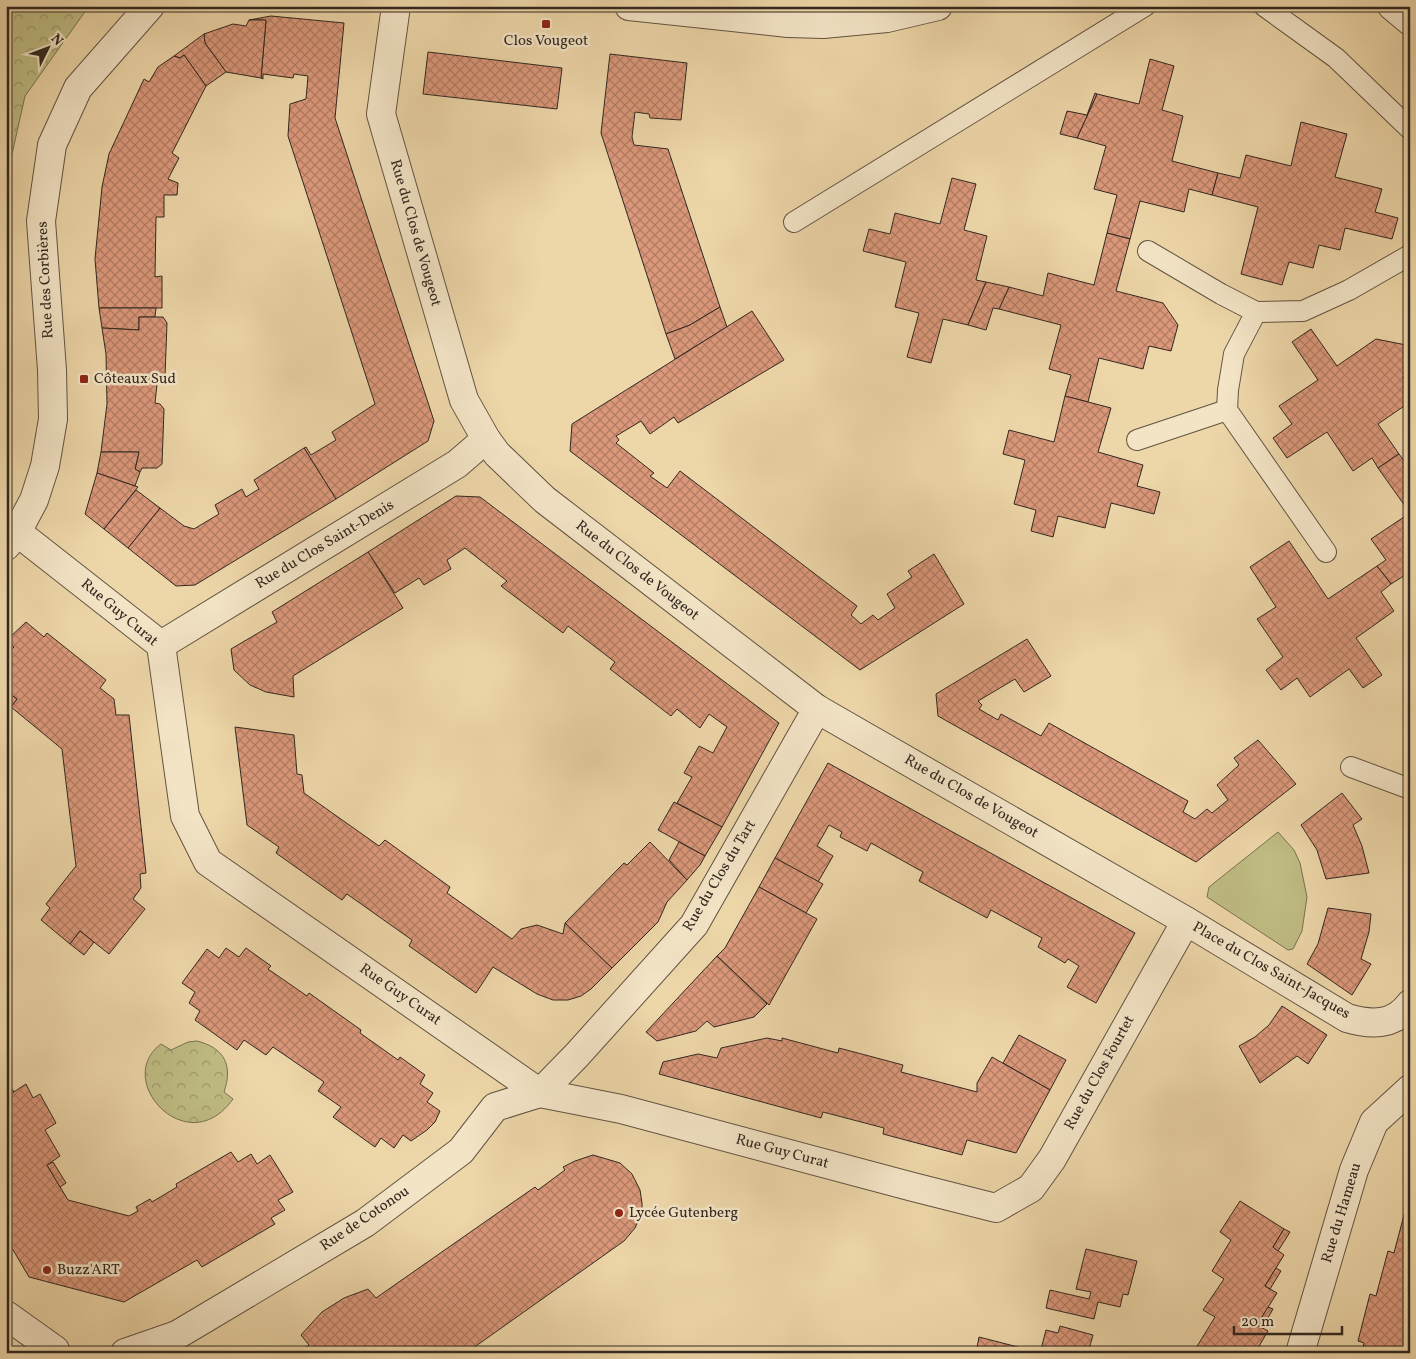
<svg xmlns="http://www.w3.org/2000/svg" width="1416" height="1359" font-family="Vollkorn,serif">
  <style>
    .grass { fill: #bfbc83; stroke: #787252 }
    .park { fill: url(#park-crowns); stroke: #787252 }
    .building { fill: url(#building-cross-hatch); stroke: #322820 }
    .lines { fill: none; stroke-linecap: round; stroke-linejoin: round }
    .lane-casing { stroke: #615442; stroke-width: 22 }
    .street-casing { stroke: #615442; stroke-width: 30 }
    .lane { stroke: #f3e4c6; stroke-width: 20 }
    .street { stroke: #f3e4c6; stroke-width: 28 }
    .poi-dot { fill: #8f2418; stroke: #f3e4c6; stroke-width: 2 }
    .labels { text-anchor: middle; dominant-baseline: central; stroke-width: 5; stroke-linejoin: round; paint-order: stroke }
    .poi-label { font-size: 15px; fill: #322820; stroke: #f3e4c6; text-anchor: start }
    .street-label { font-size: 15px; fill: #322820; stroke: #f3e4c6 }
  </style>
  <defs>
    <pattern id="park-crowns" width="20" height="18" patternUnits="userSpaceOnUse" patternTransform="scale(1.25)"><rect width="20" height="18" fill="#bfbc83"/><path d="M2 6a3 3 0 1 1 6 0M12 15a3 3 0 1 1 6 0" fill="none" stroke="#9c996b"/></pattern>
    <pattern id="building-cross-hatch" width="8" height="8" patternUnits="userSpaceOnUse" patternTransform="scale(1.25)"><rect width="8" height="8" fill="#db987a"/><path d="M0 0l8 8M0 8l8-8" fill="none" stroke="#b27c64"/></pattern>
  </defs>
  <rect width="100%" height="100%" fill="#edd6a8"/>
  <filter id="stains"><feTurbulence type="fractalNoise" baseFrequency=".004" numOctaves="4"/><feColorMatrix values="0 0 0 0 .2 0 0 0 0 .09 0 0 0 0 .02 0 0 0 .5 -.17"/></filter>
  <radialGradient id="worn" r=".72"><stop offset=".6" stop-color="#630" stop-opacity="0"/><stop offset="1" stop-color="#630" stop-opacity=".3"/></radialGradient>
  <polygon class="grass" points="1278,832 1294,850 1300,863 1307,897 1302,931 1293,949 1288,950 1207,897 1209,887"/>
  <g class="park">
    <polygon points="6,6 89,6 25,96 6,181"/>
    <path d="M 197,1041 C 225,1048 233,1066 224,1092 L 233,1099 C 188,1163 112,1080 161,1044 L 171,1050 L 188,1042 Z"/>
  </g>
  <g class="building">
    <polygon points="271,16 344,23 335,118 434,421 428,441 336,499 304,448 306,447 311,455 336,440 332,432 375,404 288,136 290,104 306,99 308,76 294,74 293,78 263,74 263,79 261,78 266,20 249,20"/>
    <polygon points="249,20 266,20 261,78 226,72 205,43 204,34 233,24 246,26"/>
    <polygon points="204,34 205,43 226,72 206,86 184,55 180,58 174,56"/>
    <polygon points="428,52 562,68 557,109 423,94"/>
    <polygon points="610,54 687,63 681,120 650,118 649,114 635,112 632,137 634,145 668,149 720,307 690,325 666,334 601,133"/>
    <polygon points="184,55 206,86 172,153 179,158 168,179 178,183 177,195 164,195 164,217 156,217 155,277 162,276 162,308 99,308 95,259 102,187 109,154 144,79 149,82 158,67 174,56 180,58"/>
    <polygon points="1150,59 1174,66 1162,110 1183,116 1172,161 1218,173 1212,195 1189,189 1184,212 1140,201 1130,239 1107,233 1117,195 1094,189 1106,146 1077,138 1097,94 1139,104"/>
    <polygon points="1095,93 1097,94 1077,138 1060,134 1067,111 1087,115"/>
    <polygon points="1301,122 1347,134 1335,177 1382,189 1375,212 1398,218 1392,239 1345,228 1340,250 1319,245 1313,268 1289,262 1282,285 1241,274 1258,207 1212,195 1218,173 1240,178 1246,155 1291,166"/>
    <polygon points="952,178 976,184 964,230 987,236 976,280 986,282 968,325 943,319 931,363 907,357 919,313 895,307 906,262 863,251 869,229 890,234 895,213 940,224"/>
    <polygon points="1107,233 1130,239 1116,291 1163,303 1178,325 1171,351 1149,346 1143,369 1099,358 1088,402 1065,396 1071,375 1049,369 1061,325 999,309 1009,287 1043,296 1048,273 1094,285"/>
    <polygon points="986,282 1009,287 999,309 993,308 986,330 968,325"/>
    <polygon points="720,307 727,327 675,359 666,334 690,325"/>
    <polygon points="99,308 156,308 155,317 139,317 139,330 102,328"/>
    <polygon points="752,311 784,360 678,423 674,417 650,434 641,421 616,436 619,440 616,443 654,473 650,476 667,488 680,471 857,606 851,615 861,624 873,615 878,620 895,608 887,594 912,577 908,571 934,554 964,604 860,670 570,451 572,424"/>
    <polygon points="139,317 163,317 167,323 165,376 157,384 155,403 160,404 164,409 162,464 157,468 142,468 140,472 135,469 139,452 101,452 107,404 106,354 102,328 139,330"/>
    <polygon points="1311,329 1337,366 1376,339 1406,345 1410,350 1410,372 1403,377 1410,388 1410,402 1378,424 1399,454 1378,468 1372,458 1353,471 1327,432 1287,458 1273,438 1292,424 1279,406 1318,380 1292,342"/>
    <polygon points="1065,396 1111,408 1098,452 1143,465 1137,486 1160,492 1154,514 1111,503 1105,528 1058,516 1053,537 1031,531 1036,510 1014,504 1025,460 1003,454 1009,430 1054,442"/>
    <polygon points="304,448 336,499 195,585 176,586 128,548 160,508 184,526 194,529 219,514 215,505 242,489 246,497 259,489 254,480"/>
    <polygon points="101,452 139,452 135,469 140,472 135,486 97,473"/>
    <polygon points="1399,454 1410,469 1410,572 1391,584 1377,566 1386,560 1371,539 1410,513 1378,468"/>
    <polygon points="97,473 138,487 104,529 85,514"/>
    <polygon points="136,490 160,508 128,548 104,529"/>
    <polygon points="456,496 480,497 779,723 722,827 677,803 692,777 684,773 699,746 713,753 727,727 709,714 700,728 677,709 671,716 610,669 615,662 568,626 563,633 501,586 507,581 465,548 447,560 451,569 424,585 419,578 395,593 368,552"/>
    <polygon points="1289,541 1328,599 1377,566 1391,584 1381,592 1394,611 1356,638 1382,675 1363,688 1349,669 1310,697 1297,678 1281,690 1266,670 1283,657 1257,619 1276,607 1250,567"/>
    <polygon points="368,552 403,608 293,676 294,697 266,692 250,685 234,670 231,649 277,622 272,612"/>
    <polygon points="26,622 44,637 47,633 106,680 100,688 114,699 116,715 129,715 146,873 140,874 141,888 133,899 145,909 109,954 80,931 70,944 41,920 50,908 46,904 76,866 62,749 11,707 17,699 6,691 6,672 13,664 6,659 6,655 14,647 7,640"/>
    <polygon points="1027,639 1051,676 1024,692 1015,679 978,701 982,705 979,709 998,720 1001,714 1041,736 1049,723 1188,801 1183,812 1195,819 1207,809 1212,813 1228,800 1217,785 1239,765 1234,758 1258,740 1296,784 1196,862 938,716 936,694"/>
    <polygon points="6,691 17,699 11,707 6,704"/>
    <polygon points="235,727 294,735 297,774 302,775 304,793 379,846 385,840 450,887 447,893 512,939 521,929 537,925 563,934 565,923 612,968 591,989 581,996 568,1000 553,1000 537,994 493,967 476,993 409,946 412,940 347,894 342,900 276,853 279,847 247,825"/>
    <polygon points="828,763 1135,933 1096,1003 1067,987 1079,966 1068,959 1065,963 1038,947 1042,938 991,910 987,918 919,881 923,872 871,843 867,851 840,837 842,832 829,825 817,846 833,856 818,882 775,858"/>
    <polygon points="1342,793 1362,819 1353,825 1362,846 1369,873 1326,879 1317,850 1301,825"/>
    <polygon points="674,802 722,827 705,856 658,830"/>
    <polygon points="650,842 687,880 667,902 658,922 612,968 565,923 624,863 627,865"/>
    <polygon points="679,842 705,856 700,865 687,880 669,860"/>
    <polygon points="775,858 823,884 806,913 759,887"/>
    <polygon points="759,887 817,919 769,1005 717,956 725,948"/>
    <polygon points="1328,908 1371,914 1369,932 1361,959 1371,964 1352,995 1307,964 1318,944"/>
    <polygon points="80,931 94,942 84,955 70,944"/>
    <polygon points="226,948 239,957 246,948 271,966 268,969 307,996 309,993 361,1030 360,1033 398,1060 400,1057 425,1075 420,1084 433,1093 427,1102 440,1111 435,1122 427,1130 411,1141 403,1135 394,1148 381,1138 375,1147 333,1117 341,1107 318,1091 324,1082 273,1047 266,1055 244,1040 237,1050 195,1020 200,1011 189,1003 195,992 182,983 207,949 219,958"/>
    <polygon points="717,956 767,1004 754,1017 714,1027 707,1021 696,1031 657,1041 646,1032"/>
    <polygon points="1282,1006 1327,1035 1308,1064 1297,1056 1260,1083 1239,1046 1255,1037 1269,1025"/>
    <polygon points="1019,1035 1066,1060 1050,1090 1003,1063"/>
    <polygon points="767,1038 782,1041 782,1038 838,1053 839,1048 903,1065 901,1072 977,1092 977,1083 992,1057 1050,1090 1016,1153 967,1140 962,1155 883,1134 884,1128 823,1112 821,1118 659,1074 663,1062 698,1054 717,1058 721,1048"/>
    <polygon points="6,1079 14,1092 6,1097"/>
    <polygon points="26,1084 33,1098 40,1094 56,1123 45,1130 60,1156 47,1165 68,1200 129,1216 138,1211 136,1207 150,1199 152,1202 177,1187 176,1184 231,1152 238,1162 251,1154 257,1164 270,1155 293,1192 278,1200 285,1210 271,1218 275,1224 202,1267 197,1260 124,1302 29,1277 6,1238 6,1097"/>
    <polygon points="593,1155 620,1163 632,1174 640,1190 642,1203 642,1213 635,1228 624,1241 466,1353 297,1353 309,1345 301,1335 322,1312 344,1298 368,1289 376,1298 535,1187 538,1190 565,1170 563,1167 575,1161"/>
    <polygon points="53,1162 66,1183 60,1187 47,1165"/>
    <polygon points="1410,1192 1410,1332 1405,1353 1362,1353 1364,1343 1358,1341 1370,1294 1376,1296 1388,1251 1394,1253"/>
    <polygon points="1240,1201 1284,1229 1273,1247 1284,1255 1265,1286 1277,1293 1257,1325 1268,1331 1255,1353 1204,1353 1196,1348 1215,1317 1203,1310 1224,1279 1212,1271 1231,1240 1220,1232"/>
    <polygon points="1284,1229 1290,1232 1278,1251 1273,1247"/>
    <polygon points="1086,1249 1137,1261 1128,1295 1123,1294 1120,1307 1098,1302 1094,1319 1046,1308 1050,1290 1089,1299 1091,1292 1076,1289"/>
    <polygon points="1276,1268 1281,1271 1270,1289 1265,1286"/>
    <polygon points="1268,1307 1273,1309 1262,1328 1257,1325"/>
    <polygon points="1060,1326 1093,1335 1088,1353 1040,1353 1046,1330 1058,1333"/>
    <polygon points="979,1337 1018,1347 1017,1353 976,1353"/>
  </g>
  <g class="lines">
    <g class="lane-casing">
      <g id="lane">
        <polyline points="1264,6 1336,58 1410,129"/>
        <polyline points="794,222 1145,6"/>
        <polyline points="1148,251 1221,294 1256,312 1303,311 1349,290 1410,255"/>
        <polyline points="1256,312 1234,354 1228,390 1227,410 1326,552"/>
        <polyline points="1137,440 1227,410"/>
        <polyline points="1351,767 1410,789"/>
      </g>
    </g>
    <g class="street-casing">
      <g id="street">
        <path d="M 396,6 L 381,114 L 464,400 L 486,439 L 497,454 L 545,500 L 817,709 L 1186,921 L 1347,1018 C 1371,1025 1394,1026 1410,1004"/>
        <polyline points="629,6 788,23 823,24 887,18 938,6"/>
        <polyline points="1392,6 1410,21"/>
        <polyline points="17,532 161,645 185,816 208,862 540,1093 621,1109 913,1187 996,1208 1031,1188 1052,1159 1186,921"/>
        <polyline points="6,546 17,532 34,500 45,466 53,419 52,370 41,221 52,145 78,88 150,6"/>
        <polyline points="161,645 457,464 486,439"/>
        <polyline points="6,1315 55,1350"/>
        <polyline points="125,1353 177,1335 365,1223 461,1151 495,1107 540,1093 577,1055 694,925 817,709"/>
        <polyline points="1300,1353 1354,1170 1374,1122 1410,1089"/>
      </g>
    </g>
    <use href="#lane" class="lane"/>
    <use href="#street" class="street"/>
  </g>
  <g class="poi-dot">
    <rect x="541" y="19" width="10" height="10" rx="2.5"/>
    <rect x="79" y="374" width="10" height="10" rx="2.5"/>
    <circle cx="619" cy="1213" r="5"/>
    <circle cx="47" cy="1270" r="5"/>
  </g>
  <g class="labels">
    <g class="poi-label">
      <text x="546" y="41" text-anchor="middle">Clos Vougeot</text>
      <text x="94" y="379">Côteaux Sud</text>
      <text x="629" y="1213">Lycée Gutenberg</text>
      <text x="57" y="1270">Buzz'ART</text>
    </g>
    <g class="street-label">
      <text transform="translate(415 233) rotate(74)">Rue du Clos de Vougeot</text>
      <text transform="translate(46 280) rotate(-93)">Rue des Corbières</text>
      <text transform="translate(325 545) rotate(-31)">Rue du Clos Saint-Denis</text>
      <text transform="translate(637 571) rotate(38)">Rue du Clos de Vougeot</text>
      <text transform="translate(119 613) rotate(40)">Rue Guy Curat</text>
      <text transform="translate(971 797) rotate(30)">Rue du Clos de Vougeot</text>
      <text transform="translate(720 876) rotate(-59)">Rue du Clos du Tart</text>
      <text transform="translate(1271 971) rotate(30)">Place du Clos Saint-Jacques</text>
      <text transform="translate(400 995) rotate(35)">Rue Guy Curat</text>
      <text transform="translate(1100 1073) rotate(-61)">Rue du Clos Fourtet</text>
      <text transform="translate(782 1152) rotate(15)">Rue Guy Curat</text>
      <text transform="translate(1342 1213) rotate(-73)">Rue du Hameau</text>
      <text transform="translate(365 1219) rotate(-34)">Rue de Cotonou</text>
    </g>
  </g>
  <rect width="1416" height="1359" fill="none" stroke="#edd6a8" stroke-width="25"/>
  <rect x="8" y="8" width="1401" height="1344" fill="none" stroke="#322820" stroke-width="2.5"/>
  <rect x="12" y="12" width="1391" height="1334" fill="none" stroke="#322820"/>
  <g transform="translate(48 48) rotate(48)" stroke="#f3e4c6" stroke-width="4" paint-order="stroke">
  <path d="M0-4L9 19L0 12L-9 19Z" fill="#322820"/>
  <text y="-8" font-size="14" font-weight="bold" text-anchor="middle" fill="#322820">N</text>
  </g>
  <path d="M1234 1326v8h108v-8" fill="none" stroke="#322820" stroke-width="2.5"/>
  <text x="1241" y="1326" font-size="15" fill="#322820" stroke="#f3e4c6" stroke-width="4" paint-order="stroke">20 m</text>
  <rect width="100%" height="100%" filter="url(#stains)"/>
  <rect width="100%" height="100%" fill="url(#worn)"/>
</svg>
